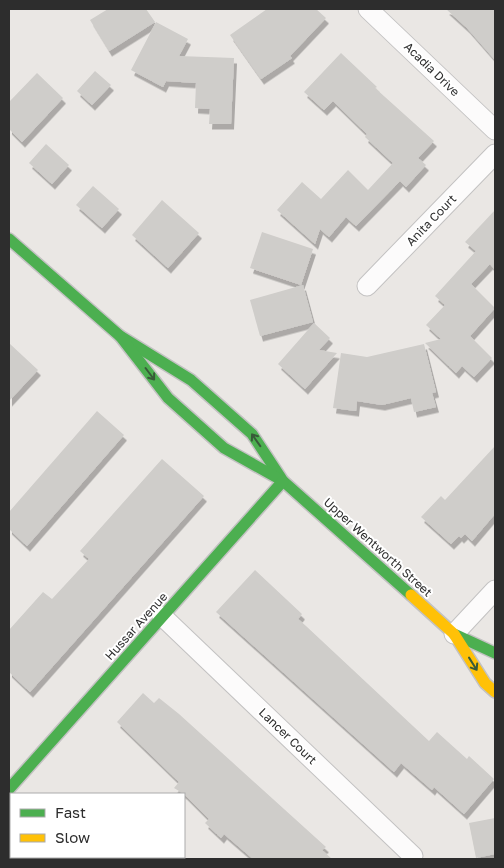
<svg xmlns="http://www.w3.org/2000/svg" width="504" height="868" font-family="'Golos Text',sans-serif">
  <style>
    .building { fill: #cfcdca; filter: url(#shadow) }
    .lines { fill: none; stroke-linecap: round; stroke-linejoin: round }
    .street-casing { stroke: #c3c2c2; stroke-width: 21 }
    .fast-casing { stroke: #c3c2c2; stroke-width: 14 }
    .slow-casing { stroke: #c3c2c2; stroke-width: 14 }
    .street { stroke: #fcfbfb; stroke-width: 19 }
    .fast { stroke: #4caf50; stroke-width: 11 }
    .slow { stroke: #ffc107; stroke-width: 11 }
    .oneway { stroke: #385a39 }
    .labels { text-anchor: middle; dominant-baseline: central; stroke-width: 4; stroke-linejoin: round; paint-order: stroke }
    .street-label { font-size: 12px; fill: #2d2d2d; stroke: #fff }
  </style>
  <defs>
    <filter id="shadow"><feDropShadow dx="3" dy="5.5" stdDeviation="0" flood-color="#0004"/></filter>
  </defs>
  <rect width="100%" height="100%" fill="#eae7e4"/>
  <g class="building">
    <polygon points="108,9 146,9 155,22 109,51 90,20"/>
    <polygon points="267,9 316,9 326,18 290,56 292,58 261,79 230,35"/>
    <polygon points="446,9 495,9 495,60 467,28"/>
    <polygon points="156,22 188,39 179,56 234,58 231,124 209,124 210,109 195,108 196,83 166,81 163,87 131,70"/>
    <polygon points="341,53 377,87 375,88 434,141 418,158 426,165 406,187 400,181 356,226 346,217 329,237 320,229 315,244 277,210 302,182 321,199 348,170 368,190 393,163 365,137 367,134 333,101 324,110 304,92"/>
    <polygon points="95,71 111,85 92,105 77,91"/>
    <polygon points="37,73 63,98 22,142 9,129 9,102"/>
    <polygon points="46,144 69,165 52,184 29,163"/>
    <polygon points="93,186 119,209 102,228 76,205"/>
    <polygon points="162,200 199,233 168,268 132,235"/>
    <polygon points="495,210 495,270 490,264 471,284 495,308 470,336 492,358 474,377 462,366 456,373 425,343 441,339 426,325 445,305 435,296 476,251 465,242"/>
    <polygon points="262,232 313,249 301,285 250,268"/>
    <polygon points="303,285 313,322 260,336 250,300"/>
    <polygon points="314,323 330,338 319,350 337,353 305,389 278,364"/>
    <polygon points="9,343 38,370 9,401"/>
    <polygon points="424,344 436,392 432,393 436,407 414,412 411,398 382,405 357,401 356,411 333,408 341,353 367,357"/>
    <polygon points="97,411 124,435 27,546 9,529 9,512"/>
    <polygon points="495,446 495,514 472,541 465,534 461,538 459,536 451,544 421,517 441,496 445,500"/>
    <polygon points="162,459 204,496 30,692 9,672 9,630 43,592 52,599 89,559 80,551"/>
    <polygon points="255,570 302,614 298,619 306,626 429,741 437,732 467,759 469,756 494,779 464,814 434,787 432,790 401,763 394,772 216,612"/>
    <polygon points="143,693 154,703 159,698 179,714 326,847 322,850 332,859 253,859 224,834 221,838 205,823 209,819 184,794 174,788 179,782 117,722"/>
    <polygon points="495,818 495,854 476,858 469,823"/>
  </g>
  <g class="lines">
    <g class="street-casing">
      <g id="street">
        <polyline points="368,9 495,130"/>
        <polyline points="367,286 495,154"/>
        <polyline points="162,616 413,856"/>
        <polyline points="454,634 495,590"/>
      </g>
    </g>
    <g class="fast-casing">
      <g id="fast">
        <polyline points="9,239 120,336 191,380 252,434 281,478"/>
        <polyline points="120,336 168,398 224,448 283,481 411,595"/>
        <polyline points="454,634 495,653"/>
        <polyline points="9,789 283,481"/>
      </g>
    </g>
    <g class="slow-casing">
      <polyline id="slow" points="411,595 454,634 485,683 495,692"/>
    </g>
    <use href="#street" class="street"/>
    <use href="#fast" class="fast"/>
    <use href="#slow" class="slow"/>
  </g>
  <defs><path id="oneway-shaft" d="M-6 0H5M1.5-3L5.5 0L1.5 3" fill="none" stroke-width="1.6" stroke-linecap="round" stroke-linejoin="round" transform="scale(1.25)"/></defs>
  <g class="oneway">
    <use href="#oneway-shaft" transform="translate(150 374) rotate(53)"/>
    <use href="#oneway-shaft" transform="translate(256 440) rotate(-125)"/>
    <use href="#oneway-shaft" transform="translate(473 664) rotate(58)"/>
  </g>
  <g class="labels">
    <g class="street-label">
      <text transform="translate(432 69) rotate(44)">Acadia Drive</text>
      <text transform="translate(431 220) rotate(-46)">Anita Court</text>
      <text transform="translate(378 547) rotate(42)">Upper Wentworth Street</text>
      <text transform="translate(136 626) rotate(-48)">Hussar Avenue</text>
      <text transform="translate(288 736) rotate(44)">Lancer Court</text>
    </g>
  </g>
  <rect width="504" height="868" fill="none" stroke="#2d2d2d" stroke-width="20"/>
  <rect x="10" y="793" width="175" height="65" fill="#ffffff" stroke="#ababab"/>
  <rect x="20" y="809" width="25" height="8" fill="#4caf50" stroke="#ababab"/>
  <text x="55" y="818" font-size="15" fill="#2d2d2d">Fast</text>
  <rect x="20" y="834" width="25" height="8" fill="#ffc107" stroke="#ababab"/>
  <text x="55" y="843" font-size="15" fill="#2d2d2d">Slow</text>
</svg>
